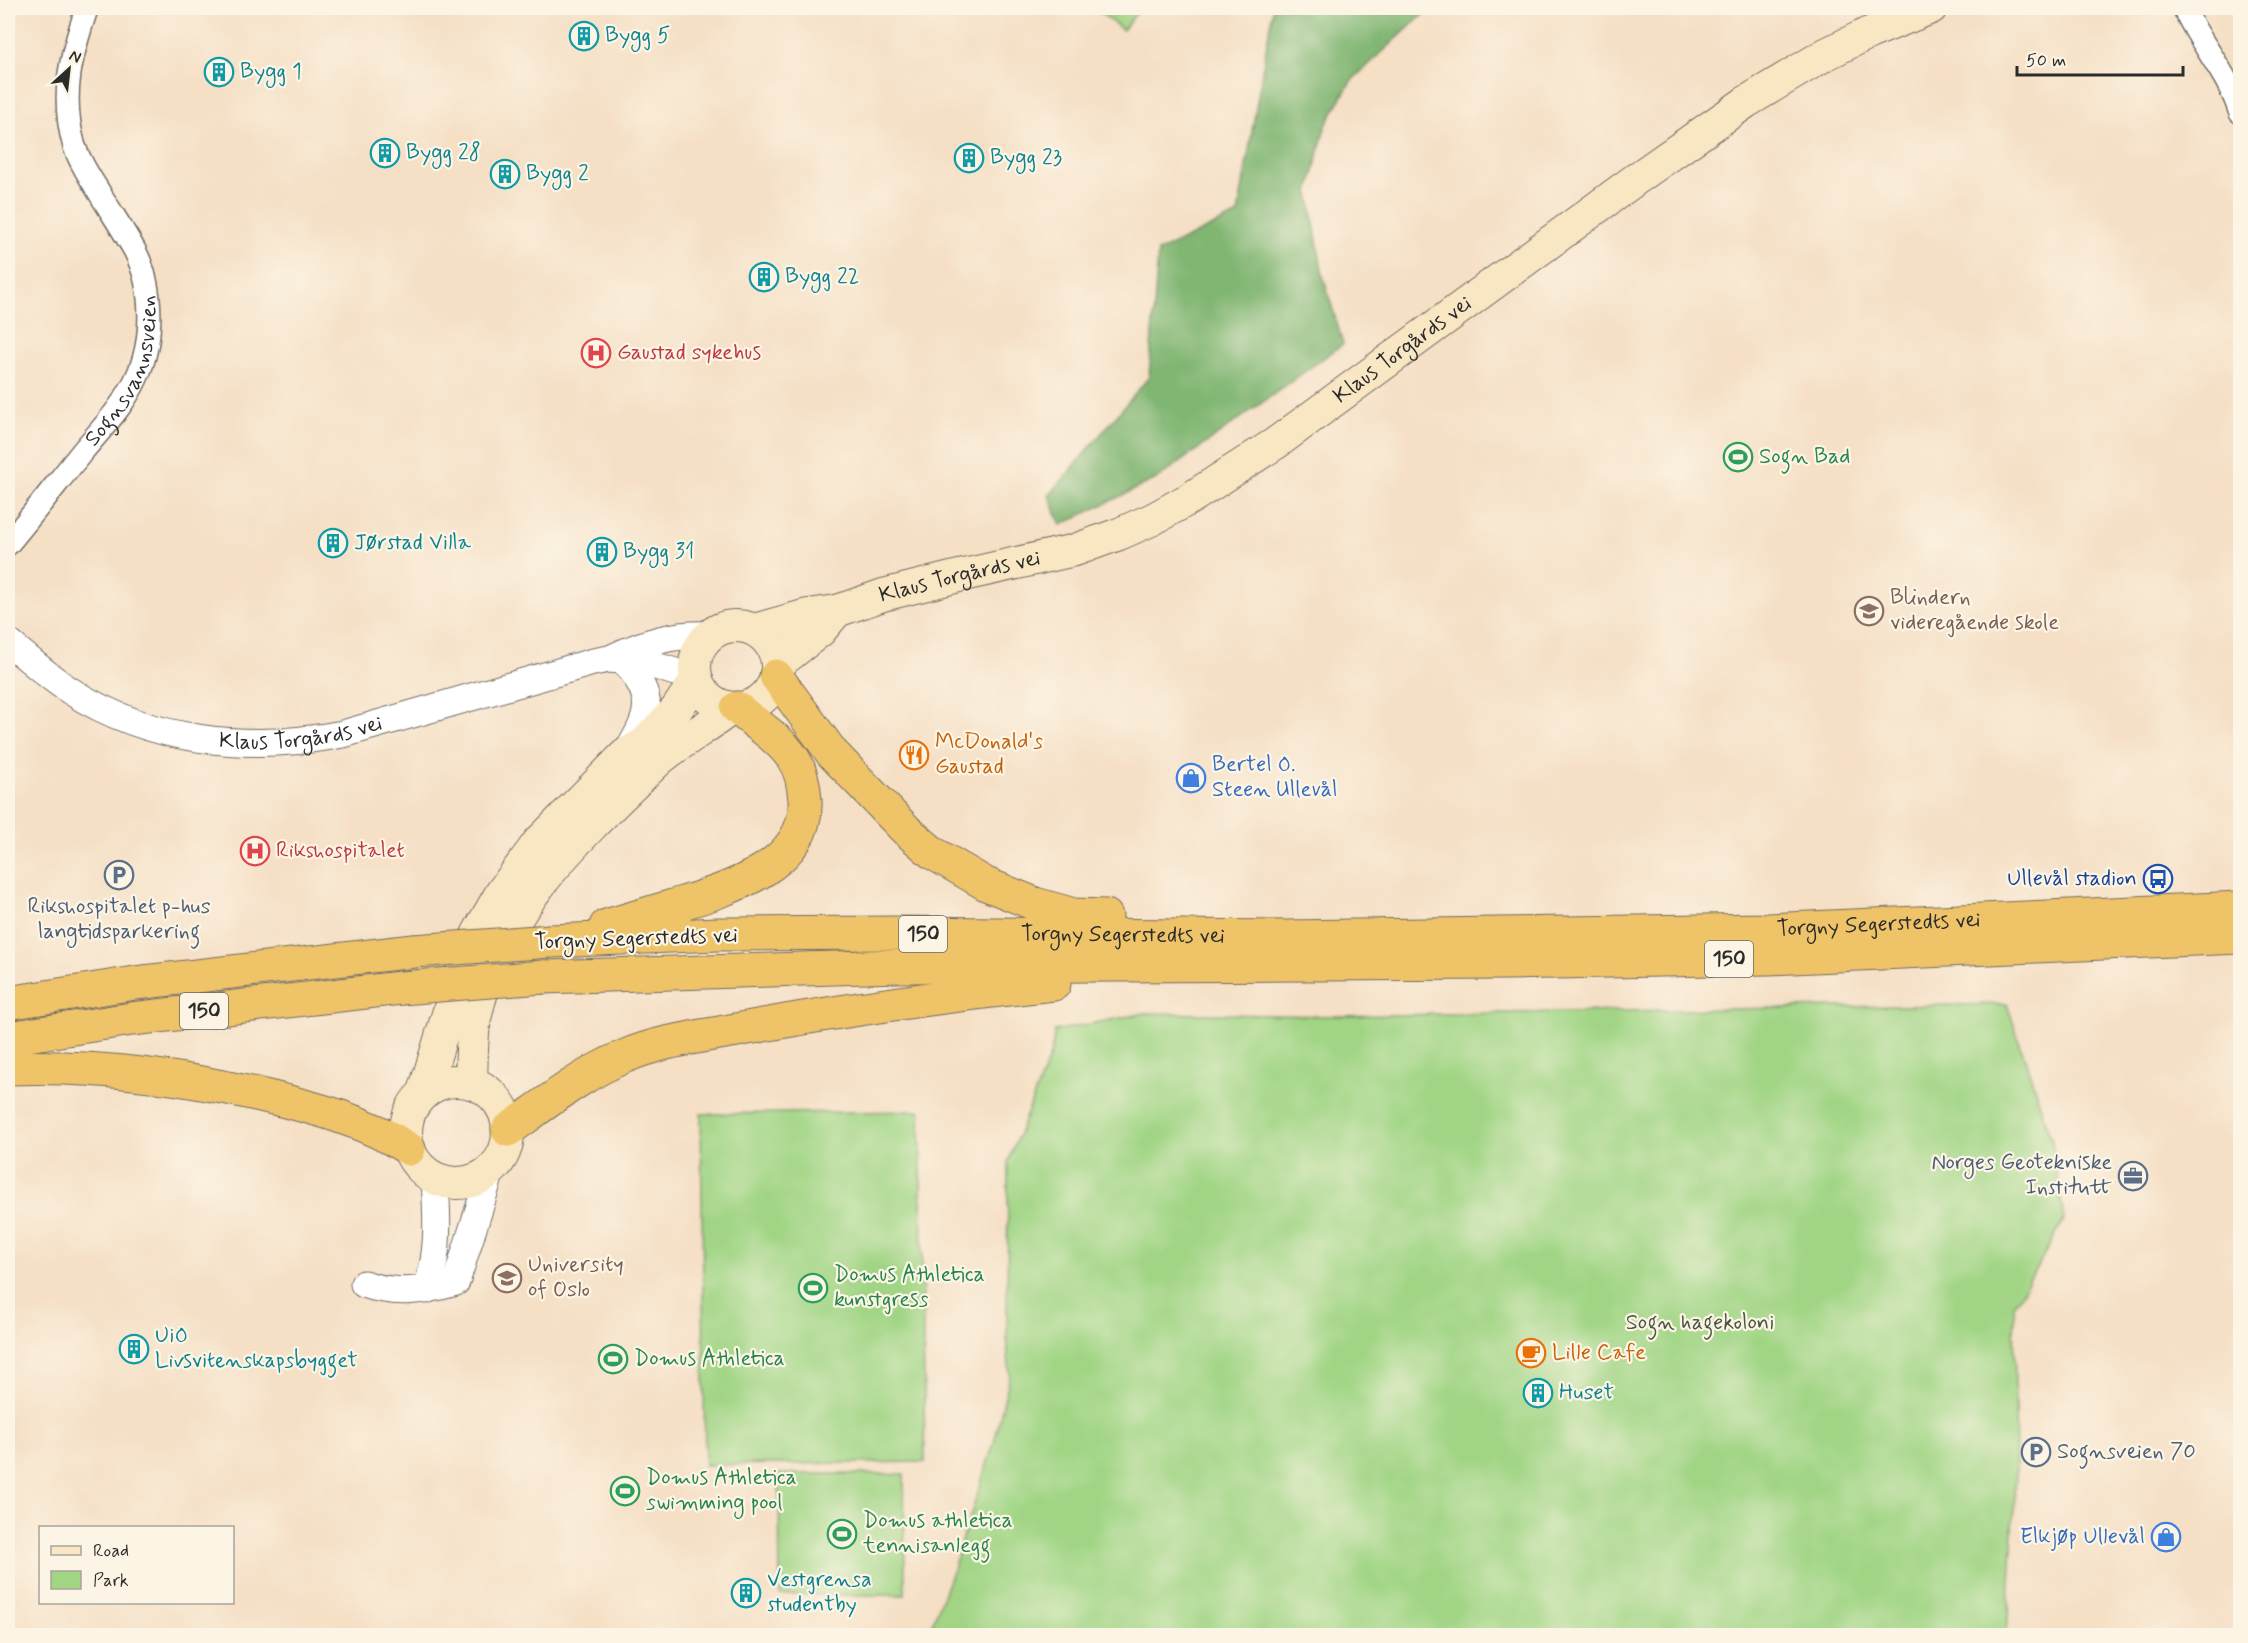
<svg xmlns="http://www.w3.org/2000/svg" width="2248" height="1643" font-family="Mynerve,sans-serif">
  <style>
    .green { fill: #a1d585; stroke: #668058; stroke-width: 1.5 }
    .forest { fill: #80b672; stroke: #56704e; stroke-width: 1.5 }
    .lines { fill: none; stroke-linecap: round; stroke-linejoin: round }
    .minor-casing { stroke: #726a61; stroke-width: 25 }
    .tertiary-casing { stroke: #726a61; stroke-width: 29 }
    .secondary-casing { stroke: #726a61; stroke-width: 34 }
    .trunk-casing { stroke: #726a61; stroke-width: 35 }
    .minor { stroke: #fff; stroke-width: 22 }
    .tertiary { stroke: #fff; stroke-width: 27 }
    .secondary { stroke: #f9e7c3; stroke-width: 32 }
    .trunk { stroke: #efc469; stroke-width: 33 }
    .trunk-bridge-casing { stroke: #726a61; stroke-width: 35; stroke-linecap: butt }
    .trunk-bridge { stroke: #efc469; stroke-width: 33 }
    .labels { text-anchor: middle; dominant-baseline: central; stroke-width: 4.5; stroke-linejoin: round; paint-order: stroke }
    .shield { fill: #fcf5e5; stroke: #6a6863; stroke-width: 1.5 }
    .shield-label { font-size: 21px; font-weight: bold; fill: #2b2b2b }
    .culture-label { font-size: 22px; fill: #0d838f; stroke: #fcf5e5; text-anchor: start }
    .street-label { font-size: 22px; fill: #2b2b2b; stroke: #fcf5e5 }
    .health-label { font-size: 22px; fill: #be3a42; stroke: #fcf5e5; text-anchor: start }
    .leisure-label { font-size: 22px; fill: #27864d; stroke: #fcf5e5; text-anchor: start }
    .education-label { font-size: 22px; fill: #785e54; stroke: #fcf5e5; text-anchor: start }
    .food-label { font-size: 22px; fill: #c56008; stroke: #fcf5e5; text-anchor: start }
    .shop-label { font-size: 22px; fill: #366cbe; stroke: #fcf5e5; text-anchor: start }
    .transit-label { font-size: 22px; fill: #164399; stroke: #fcf5e5; text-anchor: end }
    .service-label { font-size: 22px; fill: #4e5e75; stroke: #fcf5e5 }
    .park-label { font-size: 22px; fill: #485642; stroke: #fcf5e5 }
  </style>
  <rect width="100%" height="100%" fill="#fcf5e5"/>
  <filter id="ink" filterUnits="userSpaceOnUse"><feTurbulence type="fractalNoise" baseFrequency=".0167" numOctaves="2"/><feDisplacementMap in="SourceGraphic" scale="12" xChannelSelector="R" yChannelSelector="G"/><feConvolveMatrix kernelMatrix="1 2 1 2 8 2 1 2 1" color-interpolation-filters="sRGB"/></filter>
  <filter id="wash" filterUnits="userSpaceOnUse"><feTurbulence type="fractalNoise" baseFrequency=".008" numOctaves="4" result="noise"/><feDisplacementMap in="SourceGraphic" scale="24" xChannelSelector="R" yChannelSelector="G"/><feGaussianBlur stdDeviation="1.35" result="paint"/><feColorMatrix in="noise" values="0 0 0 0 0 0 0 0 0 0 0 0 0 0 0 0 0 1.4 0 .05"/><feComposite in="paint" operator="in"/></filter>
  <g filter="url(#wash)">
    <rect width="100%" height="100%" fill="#f5dfc5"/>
    <g class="green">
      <polygon points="1094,8 1140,8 1123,30"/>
      <polygon points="2007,1004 2052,1142 2064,1220 2014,1306 2016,1476 2007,1635 928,1635 953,1569 994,1443 1010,1375 1007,1345 1008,1162 1051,1053 1055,1031 1145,1013 1338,1016"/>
      <polygon points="920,1111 925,1462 705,1465 701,1114"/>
      <polygon points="779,1474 904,1474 905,1595 780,1595"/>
    </g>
    <polygon class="forest" points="1273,8 1430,8 1351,81 1325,127 1309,192 1323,276 1343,344 1158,478 1061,525 1049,496 1149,377 1158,252 1238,214"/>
  </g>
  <g filter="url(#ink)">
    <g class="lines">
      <g class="minor-casing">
        <g id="minor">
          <path d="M 2184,8 C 2200,44 2227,72 2240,112"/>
          <path id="s1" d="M 8,544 C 33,514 57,483 82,452 C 101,429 123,407 136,379 C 154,342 154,288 135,251 C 125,233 113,215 102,197 C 92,180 80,164 74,145 C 60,95 71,55 87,8"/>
        </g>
      </g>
      <g class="tertiary-casing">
        <g id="tertiary">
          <path id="s2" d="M 8,642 C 28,658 47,676 69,690 C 151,743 249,752 343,734 L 593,662 L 609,659 L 643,662 L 675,672 L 696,676"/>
          <path d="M 614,657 C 646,642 675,633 711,635"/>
          <path d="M 624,660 C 655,699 652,711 627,753"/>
          <path d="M 364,1284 C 395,1295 425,1291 456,1282 L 491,1171"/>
          <path d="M 426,1290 C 440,1255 437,1216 435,1179"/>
        </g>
      </g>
      <g class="secondary-casing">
        <g id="secondary">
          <circle cx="736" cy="667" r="41"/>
          <path id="s3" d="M 754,630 L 808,615 L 837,611 L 883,595 L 959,576 L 1075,550 L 1119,534 L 1153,519 L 1189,499 L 1276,443 L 1636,179 L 1746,102 L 1826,54 L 1869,33 L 1931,8"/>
          <polyline points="777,665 820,631 837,611"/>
          <circle cx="457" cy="1132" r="51"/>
          <path d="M 471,1083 C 472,1062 471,1040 475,1019 C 497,910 583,833 659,760 C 682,741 709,726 732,708"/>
          <polyline points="424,1092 460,975 478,933 501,893 538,843 626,754 645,743 676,710 697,679"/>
        </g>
      </g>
      <g class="trunk-casing">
        <g id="trunk">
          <polyline points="776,676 832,753 906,830 933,853 986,884 1035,904 1074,915 1106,916"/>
          <path d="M 606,926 C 629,919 653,912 676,905 C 726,890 809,866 805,800 C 804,785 801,769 792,757 C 778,737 755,724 737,708"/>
          <path id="s4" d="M 550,941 L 719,934 L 898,933 L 1286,937 L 1768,930 L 2240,908"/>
          <polyline points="543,977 898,966 1510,963 1768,958 2240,937"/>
          <polyline points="8,1003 135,983 414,951"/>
          <polyline points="8,1038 132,1019 401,988"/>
          <path d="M 8,1068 C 92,1065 178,1076 260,1095 C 312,1107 364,1120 409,1149"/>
          <path d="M 508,1130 C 545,1104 581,1075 623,1057 C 662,1040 706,1036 747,1028 C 849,1009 951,995 1054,984"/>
        </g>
      </g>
      <use href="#minor" class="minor"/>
      <use href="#tertiary" class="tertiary"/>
      <use href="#secondary" class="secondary"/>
      <use href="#trunk" class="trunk"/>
      <g class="trunk-bridge-casing">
        <g id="trunk-bridge">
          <polyline points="414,951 550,941"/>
          <polyline points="401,988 543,977"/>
        </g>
      </g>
      <use href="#trunk-bridge" class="trunk-bridge"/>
    </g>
  </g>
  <defs>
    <g id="building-ring" transform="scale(1.5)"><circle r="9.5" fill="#fcf5e5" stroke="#0f9aa8" stroke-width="1.5"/><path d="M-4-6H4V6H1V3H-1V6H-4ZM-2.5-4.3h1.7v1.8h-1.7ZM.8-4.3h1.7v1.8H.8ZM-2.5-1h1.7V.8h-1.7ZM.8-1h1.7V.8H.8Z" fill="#0f9aa8"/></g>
    <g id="hospital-ring" transform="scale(1.5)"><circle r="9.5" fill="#fcf5e5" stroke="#e0444e" stroke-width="1.5"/><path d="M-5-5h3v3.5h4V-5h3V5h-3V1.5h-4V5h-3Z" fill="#e0444e"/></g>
    <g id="stadium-ring" transform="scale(1.5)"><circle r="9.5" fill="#fcf5e5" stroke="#2e9e5b" stroke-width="1.5"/><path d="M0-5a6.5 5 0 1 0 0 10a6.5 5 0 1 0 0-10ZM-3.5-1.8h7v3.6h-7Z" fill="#2e9e5b"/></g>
    <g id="school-ring" transform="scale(1.5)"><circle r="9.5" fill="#fcf5e5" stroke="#8d6e63" stroke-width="1.5"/><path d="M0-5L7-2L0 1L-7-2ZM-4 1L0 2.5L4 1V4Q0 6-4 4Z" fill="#8d6e63"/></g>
    <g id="restaurant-ring" transform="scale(1.5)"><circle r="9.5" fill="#fcf5e5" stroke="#e8710a" stroke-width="1.5"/><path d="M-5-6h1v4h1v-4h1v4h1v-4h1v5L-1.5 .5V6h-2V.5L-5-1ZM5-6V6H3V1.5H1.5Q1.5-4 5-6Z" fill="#e8710a"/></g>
    <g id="shop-ring" transform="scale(1.5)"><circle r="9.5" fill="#fcf5e5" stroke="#3f7fe0" stroke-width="1.5"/><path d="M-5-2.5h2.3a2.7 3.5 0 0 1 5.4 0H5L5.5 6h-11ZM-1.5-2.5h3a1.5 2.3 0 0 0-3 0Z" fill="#3f7fe0"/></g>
    <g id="parking-ring" transform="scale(1.5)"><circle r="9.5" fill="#fcf5e5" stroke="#5c6f8a" stroke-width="1.5"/><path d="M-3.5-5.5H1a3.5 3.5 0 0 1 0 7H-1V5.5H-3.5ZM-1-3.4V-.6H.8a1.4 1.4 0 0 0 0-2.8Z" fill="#5c6f8a"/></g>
    <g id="bus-ring" transform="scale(1.5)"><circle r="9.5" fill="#fcf5e5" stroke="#1a4fb4" stroke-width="1.5"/><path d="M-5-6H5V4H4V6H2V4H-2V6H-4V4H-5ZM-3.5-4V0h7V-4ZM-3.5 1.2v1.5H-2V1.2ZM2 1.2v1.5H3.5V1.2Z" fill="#1a4fb4"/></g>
    <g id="office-ring" transform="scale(1.5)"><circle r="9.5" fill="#fcf5e5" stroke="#5c6f8a" stroke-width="1.5"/><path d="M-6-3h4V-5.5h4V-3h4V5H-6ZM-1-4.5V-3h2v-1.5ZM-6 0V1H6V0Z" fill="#5c6f8a"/></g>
    <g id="university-ring" transform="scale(1.5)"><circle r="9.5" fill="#fcf5e5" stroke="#8d6e63" stroke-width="1.5"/><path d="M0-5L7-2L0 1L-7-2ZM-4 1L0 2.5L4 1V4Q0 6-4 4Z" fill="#8d6e63"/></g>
    <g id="cafe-ring" transform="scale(1.5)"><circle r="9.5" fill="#fcf5e5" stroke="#e8710a" stroke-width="1.5"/><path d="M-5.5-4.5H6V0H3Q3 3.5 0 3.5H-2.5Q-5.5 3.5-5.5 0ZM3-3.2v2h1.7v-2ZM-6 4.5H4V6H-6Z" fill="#e8710a"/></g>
  </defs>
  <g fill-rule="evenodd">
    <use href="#building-ring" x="584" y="36"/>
    <use href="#building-ring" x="219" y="72"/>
    <use href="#building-ring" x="385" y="153"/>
    <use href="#building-ring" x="969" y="158"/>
    <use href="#building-ring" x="505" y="174"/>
    <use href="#building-ring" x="764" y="277"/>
    <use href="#hospital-ring" x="596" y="353"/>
    <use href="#stadium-ring" x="1738" y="457"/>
    <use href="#building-ring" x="333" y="543"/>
    <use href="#building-ring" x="602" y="552"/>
    <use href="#school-ring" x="1869" y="611"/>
    <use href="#restaurant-ring" x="914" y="755"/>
    <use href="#shop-ring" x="1191" y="778"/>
    <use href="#hospital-ring" x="255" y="851"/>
    <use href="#parking-ring" x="119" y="875"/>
    <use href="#bus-ring" x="2158" y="879"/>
    <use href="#office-ring" x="2133" y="1176"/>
    <use href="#university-ring" x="507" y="1278"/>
    <use href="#stadium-ring" x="813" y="1288"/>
    <use href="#building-ring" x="134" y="1349"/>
    <use href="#cafe-ring" x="1531" y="1353"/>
    <use href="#stadium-ring" x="613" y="1359"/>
    <use href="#building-ring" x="1538" y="1393"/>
    <use href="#parking-ring" x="2036" y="1452"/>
    <use href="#stadium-ring" x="625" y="1491"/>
    <use href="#stadium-ring" x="842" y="1534"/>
    <use href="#shop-ring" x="2166" y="1537"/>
    <use href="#building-ring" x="746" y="1593"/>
  </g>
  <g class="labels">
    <g class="shield">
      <rect x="899" y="916" width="48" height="36" rx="4.5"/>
      <rect x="1705" y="941" width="48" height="36" rx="4.5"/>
      <rect x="180" y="993" width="48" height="36" rx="4.5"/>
    </g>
    <g class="shield-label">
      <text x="923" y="934">150</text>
      <text x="1729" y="959">150</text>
      <text x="204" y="1011">150</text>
    </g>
    <g class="culture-label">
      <text x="605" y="36">Bygg 5</text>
      <text x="240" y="72">Bygg 1</text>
      <text x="406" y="153">Bygg 28</text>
      <text x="990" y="158">Bygg 23</text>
      <text x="526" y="174">Bygg 2</text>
      <text x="785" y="277">Bygg 22</text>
      <text x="354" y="543">Jørstad Villa</text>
      <text x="623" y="552">Bygg 31</text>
      <text x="155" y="1336">UiO<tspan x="155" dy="25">Livsvitenskapsbygget</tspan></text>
      <text x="1559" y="1393">Huset</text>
      <text x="767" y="1580">Vestgrensa<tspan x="767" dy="25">studentby</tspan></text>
    </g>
    <g class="street-label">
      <text stroke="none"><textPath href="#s3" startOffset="717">Klaus Torgårds vei</textPath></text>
      <text stroke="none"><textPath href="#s1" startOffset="212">Sognsvannsveien</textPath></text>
      <text stroke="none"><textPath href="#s3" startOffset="213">Klaus Torgårds vei</textPath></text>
      <text stroke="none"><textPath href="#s2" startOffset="320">Klaus Torgårds vei</textPath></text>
      <text stroke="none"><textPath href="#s4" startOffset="1329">Torgny Segerstedts vei</textPath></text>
      <text stroke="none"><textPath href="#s4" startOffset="573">Torgny Segerstedts vei</textPath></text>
      <text transform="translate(636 939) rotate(-2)">Torgny Segerstedts vei</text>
    </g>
    <g class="health-label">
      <text x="617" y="353">Gaustad sykehus</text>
      <text x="276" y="851">Rikshospitalet</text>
    </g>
    <g class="leisure-label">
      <text x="1759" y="457">Sogn Bad</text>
      <text x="834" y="1275">Domus Athletica<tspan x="834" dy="25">kunstgress</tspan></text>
      <text x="634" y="1359">Domus Athletica</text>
      <text x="646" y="1478">Domus Athletica<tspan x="646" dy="25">swimming pool</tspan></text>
      <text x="863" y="1521">Domus athletica<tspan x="863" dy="25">tennisanlegg</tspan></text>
    </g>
    <g class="education-label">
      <text x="1890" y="598">Blindern<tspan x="1890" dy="25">videregående skole</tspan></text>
      <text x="528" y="1265">University<tspan x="528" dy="25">of Oslo</tspan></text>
    </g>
    <g class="food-label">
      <text x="935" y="742">McDonald's<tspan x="935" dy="25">Gaustad</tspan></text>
      <text x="1552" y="1353">Lille Cafe</text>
    </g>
    <g class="shop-label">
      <text x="1212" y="765">Bertel O.<tspan x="1212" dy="25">Steen Ullevål</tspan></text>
      <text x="2145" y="1537" text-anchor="end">Elkjøp Ullevål</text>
    </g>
    <g class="transit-label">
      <text x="2137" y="879">Ullevål stadion</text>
    </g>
    <g class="service-label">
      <text x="119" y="907">Rikshospitalet p-hus<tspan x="119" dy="25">langtidsparkering</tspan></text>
      <text x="2112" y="1163" text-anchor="end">Norges Geotekniske<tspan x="2112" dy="25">Institutt</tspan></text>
      <text x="2057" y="1452" text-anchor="start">Sognsveien 70</text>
    </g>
    <g class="park-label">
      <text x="1700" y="1323">Sogn hagekoloni</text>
    </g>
  </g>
  <rect width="2248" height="1643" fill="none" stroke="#fcf5e5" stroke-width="30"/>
  <rect x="39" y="1526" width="195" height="78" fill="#fcf5e5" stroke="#a8a49b" stroke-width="1.5"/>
  <rect x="51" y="1546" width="30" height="9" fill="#f9e7c3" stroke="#a8a49b" stroke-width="1.5"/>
  <text x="93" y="1556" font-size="18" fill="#2b2b2b">Road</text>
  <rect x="51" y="1571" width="30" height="18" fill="#a1d585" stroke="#a8a49b" stroke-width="1.5"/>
  <text x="93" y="1586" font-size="18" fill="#2b2b2b">Park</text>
  <g transform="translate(69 69) rotate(27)" stroke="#fcf5e5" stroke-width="4.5" paint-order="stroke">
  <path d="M0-4.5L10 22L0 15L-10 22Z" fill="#2b2b2b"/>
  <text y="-9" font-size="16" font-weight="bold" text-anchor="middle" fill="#2b2b2b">N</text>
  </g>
  <path d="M2017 66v9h166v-9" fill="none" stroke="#2b2b2b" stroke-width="3"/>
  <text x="2026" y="66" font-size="18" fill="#2b2b2b" stroke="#fcf5e5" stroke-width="4.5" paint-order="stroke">50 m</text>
</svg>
